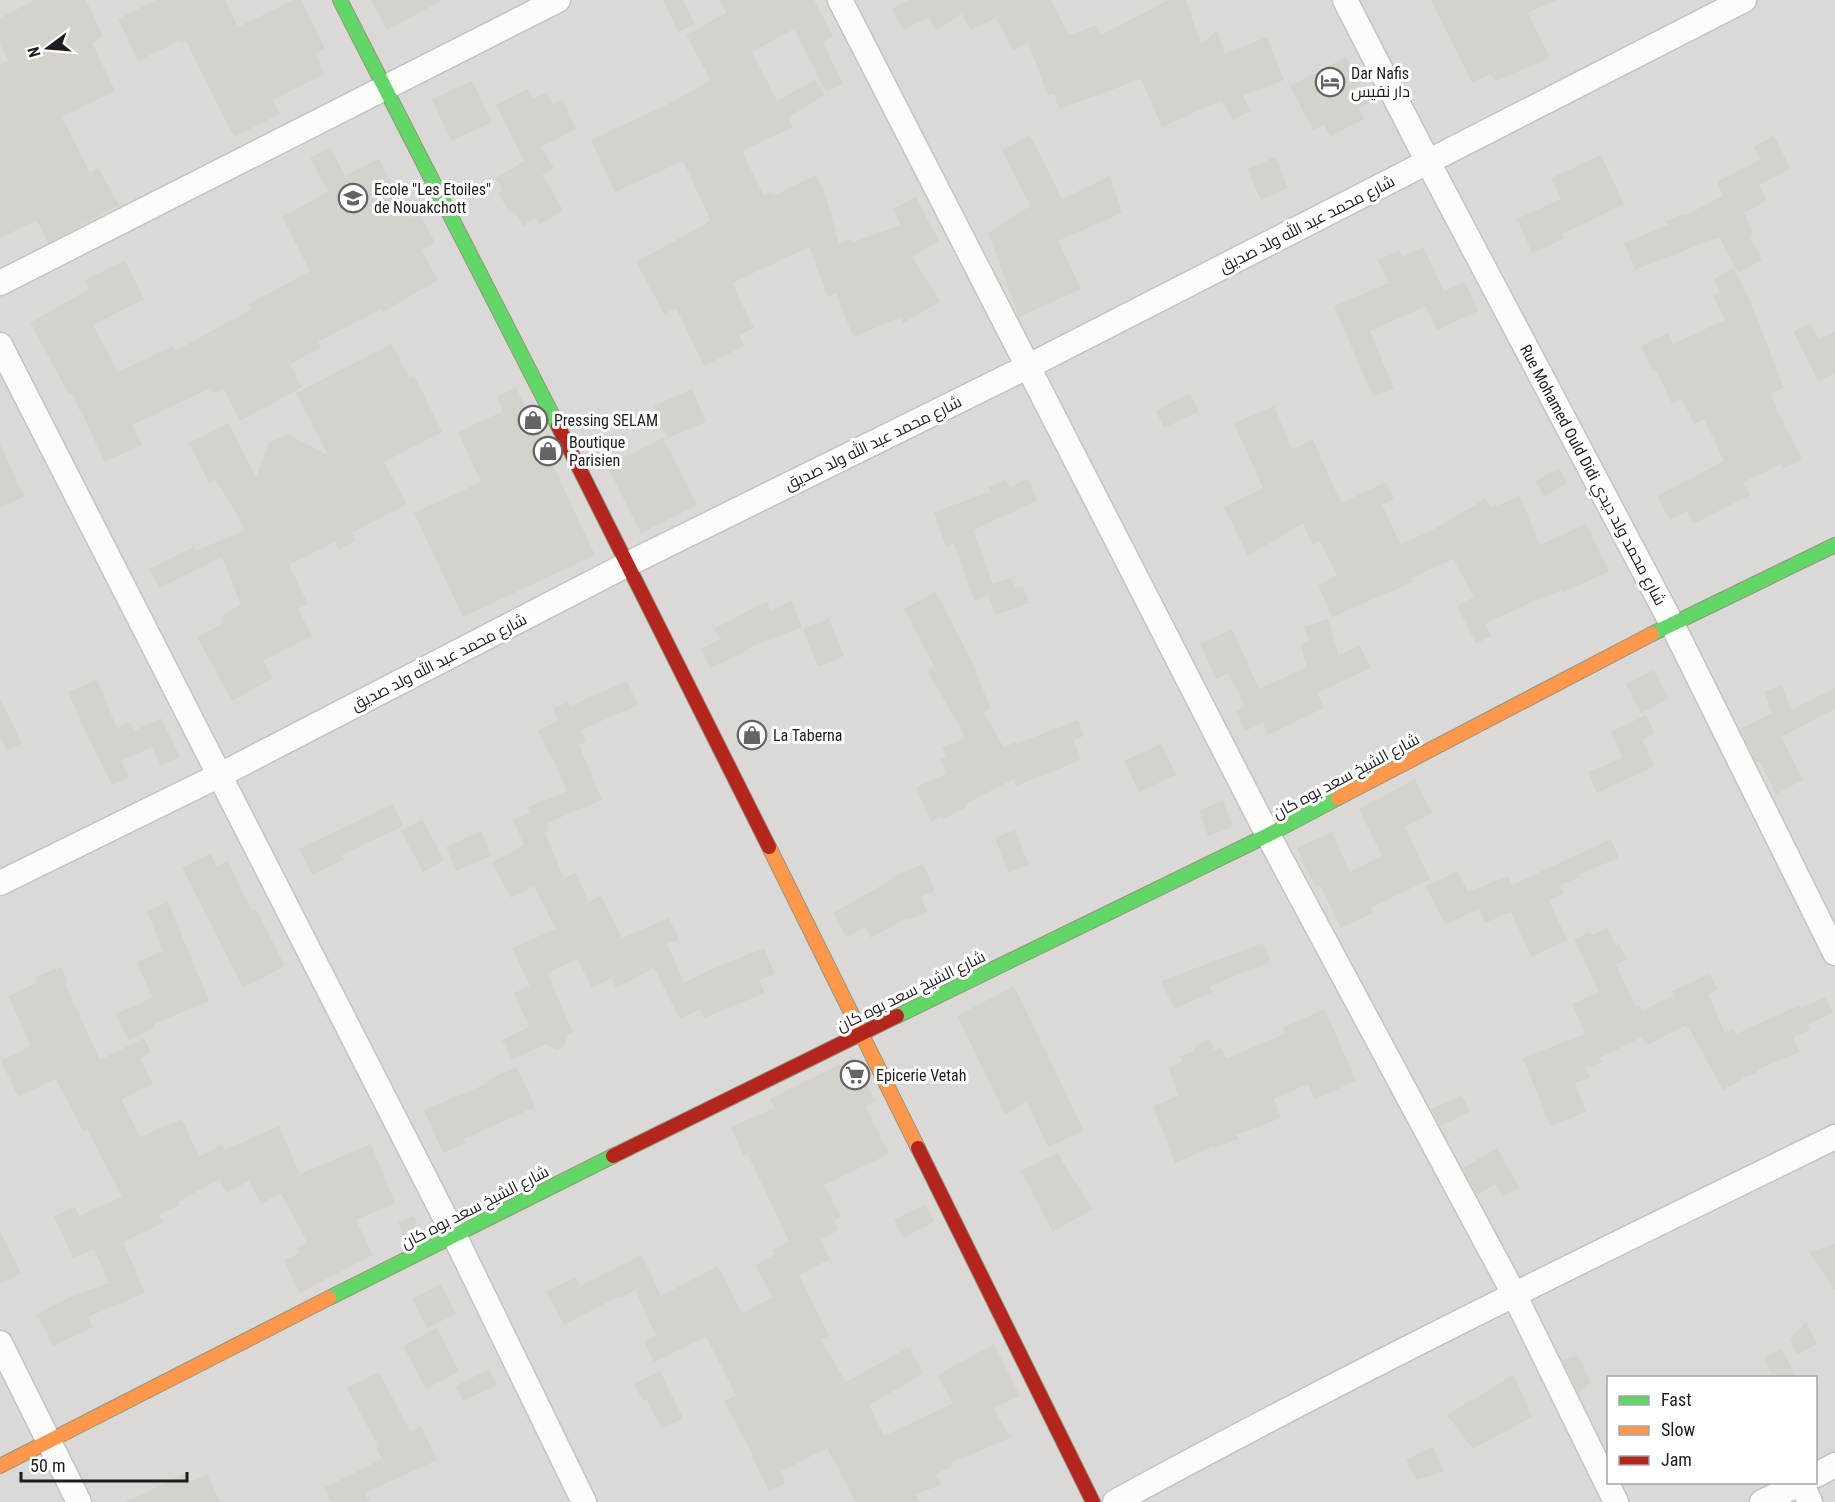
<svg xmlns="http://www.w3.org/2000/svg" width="1835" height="1502" font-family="'Roboto Condensed',Cairo,sans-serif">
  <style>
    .residential { fill: #dbd9d7; fill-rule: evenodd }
    .building { fill: #d5d1cd }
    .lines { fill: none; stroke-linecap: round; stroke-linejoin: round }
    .street-casing { stroke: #c4c3c1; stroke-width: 27 }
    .fast-casing { stroke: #95957c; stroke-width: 16 }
    .slow-casing { stroke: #95957c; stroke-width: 16 }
    .jam-casing { stroke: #95957c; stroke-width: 16 }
    .street { stroke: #fcfcfb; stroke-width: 24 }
    .fast { stroke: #63d668; stroke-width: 14 }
    .slow { stroke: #ff974d; stroke-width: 14 }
    .jam { stroke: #b3261e; stroke-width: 14 }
    .labels { text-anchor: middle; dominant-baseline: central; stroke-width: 6; stroke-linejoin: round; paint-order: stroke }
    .poi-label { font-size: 16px; fill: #1d1d1d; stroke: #fff; text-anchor: start }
    .street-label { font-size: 16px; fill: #1d1d1d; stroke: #fff }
  </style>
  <rect width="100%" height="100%" fill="#ece9e5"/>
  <path class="residential" d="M 0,0 L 1835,0 L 1835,1502 L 0,1502 ZM 1608,1378 L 1816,1378 L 1816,1482 L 1608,1482 Z"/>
  <g class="building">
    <polygon points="35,0 86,0 103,37 92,43 115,91 62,117 90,173 98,168 119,205 48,243 37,220 0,238 0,65 8,61 0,44 0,18"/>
    <polygon points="156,0 225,0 238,27 293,0 301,0 325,49 315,54 325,74 273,100 280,114 234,137 186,41 181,44 179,41 138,61 118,19"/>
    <polygon points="371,0 443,0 387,30"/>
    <polygon points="663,0 683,0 695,24 678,32"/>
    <polygon points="720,0 814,0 833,36 823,42 843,84 826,92 794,29 752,52 777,101 815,80 824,96 788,117 793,127 742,151 764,196 771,193 773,196 816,175 826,197 839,244 851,239 853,242 901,225 893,209 916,197 939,241 912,256 940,302 903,323 900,318 853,337 836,293 828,297 809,247 732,283 754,328 739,335 744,346 704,366 676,308 664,314 636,262 711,221 683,161 615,192 591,140 664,106 711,81 686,35 726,13"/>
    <polygon points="909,0 1051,0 1069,35 1097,25 1101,35 1169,0 1186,0 1201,44 1217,31 1225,54 1267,37 1284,80 1243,96 1251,111 1233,120 1222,100 1162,127 1141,79 1059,109 1054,94 1048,96 1028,42 1013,50 996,18 970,30 962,14 936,31 929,17 903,30 892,9"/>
    <polygon points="1431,0 1557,0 1528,13 1550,58 1495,81 1490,74 1472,83"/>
    <polygon points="1346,57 1370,103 1359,108 1364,119 1330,136 1324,125 1313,130 1290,86"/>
    <polygon points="472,81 492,122 451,141 432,99"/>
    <polygon points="528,89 533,99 546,93 552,104 562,99 576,129 541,147 554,168 542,175 563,210 540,224 536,218 523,226 514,211 510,213 498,193 503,190 496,178 524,161 496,105"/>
    <polygon points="1030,135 1062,199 1110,176 1122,213 1058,241 1081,289 1019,317 988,233 1030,206 1002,150"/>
    <polygon points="1774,136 1791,169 1759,185 1767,201 1744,213 1753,233 1750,237 1762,260 1738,273 1719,237 1635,270 1624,243 1668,225 1666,221 1683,214 1684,216 1723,196 1717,182 1760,160 1753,147"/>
    <polygon points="330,147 345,176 379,159 410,218 419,213 435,242 421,250 438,280 383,312 381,309 318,342 321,347 290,365 302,387 240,421 223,388 213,393 211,388 132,425 142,445 104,462 81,410 79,410 72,393 69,394 30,323 89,289 85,280 125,260 144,299 93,325 118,372 173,346 175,351 252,309 249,304 310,271 282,217 328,192 310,158"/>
    <polygon points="1601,155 1624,204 1562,234 1564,239 1532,253 1517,219 1561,199 1551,178"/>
    <polygon points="1275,157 1288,188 1261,200 1247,169"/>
    <polygon points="1423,247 1444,291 1465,282 1478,311 1437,330 1426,306 1370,331 1394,389 1373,397 1334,306 1389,283 1378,260 1399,251 1402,257"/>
    <polygon points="1733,268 1749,298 1784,388 1772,393 1777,410 1802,459 1783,469 1781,464 1744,482 1750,495 1693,524 1687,511 1670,520 1657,496 1724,461 1704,419 1694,424 1682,399 1672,404 1656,370 1653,372 1641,346 1668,333 1673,344 1725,320 1713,296 1720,292 1714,279"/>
    <polygon points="1810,323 1819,340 1835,332 1835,373 1818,381 1793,331"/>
    <polygon points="392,344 409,378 414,375 442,432 384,462 407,504 352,533 356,541 338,550 335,542 289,565 308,604 298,609 312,636 263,661 273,678 232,701 197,637 224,623 223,614 241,605 222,557 159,588 149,569 193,547 195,551 246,530 216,480 209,483 189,443 228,423 256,477 269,443 287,434 328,455 296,393"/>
    <polygon points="516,387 595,555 463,617 414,513 481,482 458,432 503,411 497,397"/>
    <polygon points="692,389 706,422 668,438 654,406"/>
    <polygon points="1190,393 1199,411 1164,428 1156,411"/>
    <polygon points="1274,406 1292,449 1313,440 1341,503 1386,482 1394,499 1382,504 1400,544 1427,533 1485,499 1491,508 1520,496 1540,545 1586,524 1609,571 1563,593 1562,590 1545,598 1544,596 1485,624 1491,636 1476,644 1457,606 1474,597 1453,559 1411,578 1413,582 1332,617 1318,585 1337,576 1320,541 1312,545 1303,523 1248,556 1224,507 1263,488 1234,423"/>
    <polygon points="663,438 697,505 641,533 607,466"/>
    <polygon points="0,444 24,497 0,507"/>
    <polygon points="1559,468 1567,483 1544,496 1535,482"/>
    <polygon points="1006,479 1010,487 1028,479 1037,501 973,530 993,584 1011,578 1015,588 1023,586 1029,603 995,615 988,595 974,600 954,544 946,547 934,512 990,492 988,487"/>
    <polygon points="936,592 975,668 990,708 984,712 1004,748 1015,742 1016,744 1078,720 1084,736 1074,740 1081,760 1016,786 1014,779 965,804 966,808 943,819 942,817 931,822 916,787 946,774 940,759 946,756 942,747 966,738 927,670 934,666 904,609"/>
    <polygon points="767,601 770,610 792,601 802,627 743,650 744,652 710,668 701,649 720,639 714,629"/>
    <polygon points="829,618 844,656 818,667 803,629"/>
    <polygon points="1328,619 1339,656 1359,645 1371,668 1317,693 1324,708 1268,735 1263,723 1245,731 1236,711 1245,707 1229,673 1216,679 1200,644 1232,629 1259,689 1307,667 1300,644 1309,641 1304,627"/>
    <polygon points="1654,670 1669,699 1641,713 1626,684"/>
    <polygon points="97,680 117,728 130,722 134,731 161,718 180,757 161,766 152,747 121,761 129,777 112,785 88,737 68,692"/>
    <polygon points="627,681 638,705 581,730 586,742 579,745 602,800 547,823 550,830 545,833 564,878 576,873 589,902 601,896 622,938 669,918 679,939 667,944 684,983 712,969 764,948 775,974 759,980 765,993 704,1018 700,1009 680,1019 654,968 616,988 611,978 592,988 577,959 547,973 573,1032 568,1034 565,1046 557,1050 546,1044 512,1060 502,1040 529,1027 514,993 530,986 512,948 556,929 534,886 511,898 492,863 524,845 513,820 530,813 528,807 567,791 552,757 551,758 538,730 558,721 553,709 568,702 570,706"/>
    <polygon points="1782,685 1791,710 1835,688 1835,709 1781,737 1803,780 1776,794 1759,761 1756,762 1740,729 1772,713 1764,692"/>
    <polygon points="0,699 22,743 7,751 0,737"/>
    <polygon points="1646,715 1655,733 1642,740 1655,766 1597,793 1588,772 1623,758 1611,732"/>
    <polygon points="1161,744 1176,775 1139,792 1124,761"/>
    <polygon points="1415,779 1432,813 1405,827 1430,879 1371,908 1373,913 1341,928 1320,885 1315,887 1297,848 1332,832 1350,872 1382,856 1359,809"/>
    <polygon points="1223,801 1233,827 1208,836 1199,810"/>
    <polygon points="393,804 403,826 342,855 344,859 312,875 299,849"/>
    <polygon points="422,819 444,860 423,872 401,831"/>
    <polygon points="1015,830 1029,865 1008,873 995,838"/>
    <polygon points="481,831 491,856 456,871 446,847"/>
    <polygon points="1611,839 1619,858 1579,874 1580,877 1560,885 1564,894 1549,900 1567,940 1531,957 1511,912 1485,923 1479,908 1445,925 1426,886 1458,871 1468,892 1508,876 1512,885"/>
    <polygon points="211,854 216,866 228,861 251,911 256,909 285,966 243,988 182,867"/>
    <polygon points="923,864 935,891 921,897 927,912 909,920 907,918 871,938 865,927 846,937 833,913 891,880 890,878"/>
    <polygon points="168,902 209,1001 154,1024 155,1027 128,1040 116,1014 152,998 137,962 163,951 147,911"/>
    <polygon points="1607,928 1616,945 1619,944 1627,959 1616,965 1636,1007 1640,1005 1642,1010 1674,996 1672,991 1710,974 1718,990 1708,994 1725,1033 1734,1028 1736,1034 1800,1005 1801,1008 1826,997 1833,1013 1808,1024 1810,1030 1793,1037 1800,1052 1757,1070 1758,1073 1743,1077 1743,1079 1723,1090 1689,1028 1687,1029 1686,1025 1646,1046 1642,1037 1600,1058 1602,1062 1586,1068 1590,1078 1575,1083 1586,1112 1550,1126 1523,1058 1585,1034 1572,1004 1599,992 1574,939 1590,932 1592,935"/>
    <polygon points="1263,943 1271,962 1209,986 1212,992 1174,1009 1161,981"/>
    <polygon points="62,967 68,983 65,984 100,1060 144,1038 151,1053 140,1058 153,1084 121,1099 140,1137 182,1119 199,1157 222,1145 225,1150 279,1126 300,1174 371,1144 395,1203 356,1220 373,1255 299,1293 284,1260 299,1253 297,1247 307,1242 281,1193 261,1204 249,1181 227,1193 219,1179 178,1202 180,1205 158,1215 165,1222 123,1242 145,1293 88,1317 93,1327 53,1346 37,1314 77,1294 109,1283 94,1249 73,1258 54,1216 75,1207 79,1216 122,1197 87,1129 83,1131 56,1079 18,1097 1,1061 31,1046 8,996 36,983 34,977"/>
    <polygon points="1014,986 1084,1131 1048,1147 1027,1102 1005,1114 957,1016"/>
    <polygon points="1325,1009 1356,1081 1315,1099 1308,1084 1274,1099 1281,1118 1236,1135 1238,1139 1215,1148 1214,1146 1175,1163 1153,1106 1178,1096 1169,1068 1182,1062 1180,1056 1195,1051 1194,1046 1210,1039 1214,1050 1221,1048 1226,1059 1286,1033 1283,1027"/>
    <polygon points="853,1058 875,1101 865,1106 889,1154 824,1185 841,1217 834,1221 839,1230 820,1240 830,1259 799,1275 829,1335 821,1340 846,1382 909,1347 923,1374 869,1405 884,1436 953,1403 937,1375 994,1344 1020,1396 993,1408 1011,1438 950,1463 952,1467 935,1474 941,1485 915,1494 919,1502 856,1502 827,1448 780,1472 785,1483 769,1491 752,1457 754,1457 724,1401 736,1395 706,1337 654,1362 644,1342 656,1336 635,1290 619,1298 619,1296 564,1325 546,1292 576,1277 580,1286 642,1255 661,1296 718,1266 742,1313 773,1297 755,1266 775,1254 772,1250 789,1241 747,1153 743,1155 731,1127 774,1108 770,1099"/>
    <polygon points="517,1067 535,1107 464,1139 466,1143 443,1153 424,1110 488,1083 487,1080"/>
    <polygon points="1462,1095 1470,1112 1440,1126 1431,1109"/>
    <polygon points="1497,1148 1519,1187 1503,1197 1496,1184 1477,1195 1463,1168"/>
    <polygon points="1057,1153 1093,1209 1053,1232 1021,1171"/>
    <polygon points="926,1204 934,1222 903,1238 894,1220"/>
    <polygon points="414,1216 420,1231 404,1239 398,1222"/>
    <polygon points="0,1231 21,1273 0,1284"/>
    <polygon points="1835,1244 1835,1290 1809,1252"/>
    <polygon points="441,1284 456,1314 427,1328 412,1299"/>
    <polygon points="1806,1322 1817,1344 1797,1355 1790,1339"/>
    <polygon points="437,1328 459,1371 426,1389 403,1346"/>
    <polygon points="1782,1349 1796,1377 1773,1377 1764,1358"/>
    <polygon points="1578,1356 1591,1382 1579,1393 1562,1360"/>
    <polygon points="489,1369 497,1385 463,1401 456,1386"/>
    <polygon points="660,1371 683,1418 662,1429 646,1399 643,1401 634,1384"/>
    <polygon points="379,1372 410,1431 421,1426 437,1460 365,1493 369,1502 331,1502 324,1488 382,1459 376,1447 378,1446 347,1388"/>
    <polygon points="1514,1375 1532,1417 1473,1449 1447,1415"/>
    <polygon points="1433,1447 1444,1472 1416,1480 1406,1459"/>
    <polygon points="186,1473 190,1482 207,1474 220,1502 126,1502"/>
  </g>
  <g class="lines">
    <g class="street-casing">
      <g id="street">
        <polyline points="840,0 1268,835 1514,1294 1616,1502"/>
        <polyline points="1345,0 1428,162 1672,624 1835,953"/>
        <polyline points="0,283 558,0"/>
        <polyline points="0,345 454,1235 584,1502"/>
        <polyline points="0,883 220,775 628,564 1027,367 1744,0"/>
        <polyline points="0,1343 79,1502"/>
        <polyline points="1816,1475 1835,1465"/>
        <path d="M 1115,1502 C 1351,1373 1593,1255 1835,1137"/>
        <polyline points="1762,1502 1801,1483 1810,1502"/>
      </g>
    </g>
    <g class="fast-casing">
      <g id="fast">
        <polyline points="340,0 558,426"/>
        <polyline points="1652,634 1835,545"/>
        <polyline points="897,1016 1268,835 1338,798"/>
        <polyline points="329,1298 613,1156"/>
      </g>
    </g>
    <g class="slow-casing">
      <g id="slow">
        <polyline points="1338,798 1652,634"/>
        <polyline points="769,847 918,1148"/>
        <polyline points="0,1466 329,1298"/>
      </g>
    </g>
    <g class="jam-casing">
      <g id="jam">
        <polyline points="558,426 769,847"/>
        <polyline points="918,1148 1093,1502"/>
        <polyline points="613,1156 897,1016"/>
      </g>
    </g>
    <use href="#street" class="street"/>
    <use href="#fast" class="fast"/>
    <use href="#slow" class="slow"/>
    <use href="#jam" class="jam"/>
  </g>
  <defs>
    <g id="hotel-ring" transform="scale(1.5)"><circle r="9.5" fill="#fff" stroke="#656463" stroke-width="1.5"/><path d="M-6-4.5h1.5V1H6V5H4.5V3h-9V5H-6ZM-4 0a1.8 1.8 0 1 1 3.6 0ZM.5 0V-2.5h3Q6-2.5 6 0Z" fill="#656463"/></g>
    <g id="school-ring" transform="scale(1.5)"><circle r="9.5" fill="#fff" stroke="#656463" stroke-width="1.5"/><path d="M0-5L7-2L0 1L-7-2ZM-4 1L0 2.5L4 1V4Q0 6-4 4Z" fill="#656463"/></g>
    <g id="shop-ring" transform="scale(1.5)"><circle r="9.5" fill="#fff" stroke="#656463" stroke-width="1.5"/><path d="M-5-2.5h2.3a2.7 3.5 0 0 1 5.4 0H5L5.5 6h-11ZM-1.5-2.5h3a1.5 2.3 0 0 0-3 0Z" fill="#656463"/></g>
    <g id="supermarket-ring" transform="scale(1.5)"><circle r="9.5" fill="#fff" stroke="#656463" stroke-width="1.5"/><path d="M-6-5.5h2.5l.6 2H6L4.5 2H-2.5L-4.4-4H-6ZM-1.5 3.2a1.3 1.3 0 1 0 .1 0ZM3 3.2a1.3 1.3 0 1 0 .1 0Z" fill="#656463"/></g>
  </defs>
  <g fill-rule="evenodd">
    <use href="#hotel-ring" x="1330" y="82"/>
    <use href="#school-ring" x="353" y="198"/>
    <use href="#shop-ring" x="533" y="420"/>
    <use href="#shop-ring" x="548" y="451"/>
    <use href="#shop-ring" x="752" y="735"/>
    <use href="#supermarket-ring" x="855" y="1075"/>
  </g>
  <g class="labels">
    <g class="poi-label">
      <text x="1351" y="73">Dar Nafis<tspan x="1351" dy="18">دار نفيس</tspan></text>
      <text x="374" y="189">Ecole "Les Etoiles"<tspan x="374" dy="18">de Nouakchott</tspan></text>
      <text x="554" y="420">Pressing SELAM</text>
      <text x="569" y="442">Boutique<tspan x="569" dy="18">Parisien</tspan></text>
      <text x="773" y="735">La Taberna</text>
      <text x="876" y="1075">Epicerie Vetah</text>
    </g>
    <g class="street-label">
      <text transform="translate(1307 224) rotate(-27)">شارع محمد عبد الله ولد صديق</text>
      <text transform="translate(873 443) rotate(-26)">شارع محمد عبد الله ولد صديق</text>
      <text transform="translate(1593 475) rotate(62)">Rue Mohamed Ould Didi شارع محمد ولد ديدي</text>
      <text transform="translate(439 662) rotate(-27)">شارع محمد عبد الله ولد صديق</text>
      <text transform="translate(1346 776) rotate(-28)">شارع الشيخ سعد بوه كان</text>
      <text transform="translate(911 991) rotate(-26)">شارع الشيخ سعد بوه كان</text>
      <text transform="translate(475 1207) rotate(-27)">شارع الشيخ سعد بوه كان</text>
    </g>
  </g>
  <rect x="1607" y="1376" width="210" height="108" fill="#ffffff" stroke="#a5a5a5" stroke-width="1.5"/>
  <rect x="1619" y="1396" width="30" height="9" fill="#63d668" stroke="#a5a5a5" stroke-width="1.5"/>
  <text x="1661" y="1406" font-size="18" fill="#1d1d1d">Fast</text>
  <rect x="1619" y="1426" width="30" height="9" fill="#ff974d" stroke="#a5a5a5" stroke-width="1.5"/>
  <text x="1661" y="1436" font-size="18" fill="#1d1d1d">Slow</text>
  <rect x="1619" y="1456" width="30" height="9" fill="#b3261e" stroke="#a5a5a5" stroke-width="1.5"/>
  <text x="1661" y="1466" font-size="18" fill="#1d1d1d">Jam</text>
  <g transform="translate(48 48) rotate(254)" stroke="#ffffff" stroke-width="4.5" paint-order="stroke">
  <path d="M0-4.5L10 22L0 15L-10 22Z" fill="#1d1d1d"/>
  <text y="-9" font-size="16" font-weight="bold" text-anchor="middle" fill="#1d1d1d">N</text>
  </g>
  <path d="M21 1472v9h166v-9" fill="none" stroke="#1d1d1d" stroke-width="3"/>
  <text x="30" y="1472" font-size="18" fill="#1d1d1d" stroke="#ffffff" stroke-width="4.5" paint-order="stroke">50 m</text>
</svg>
